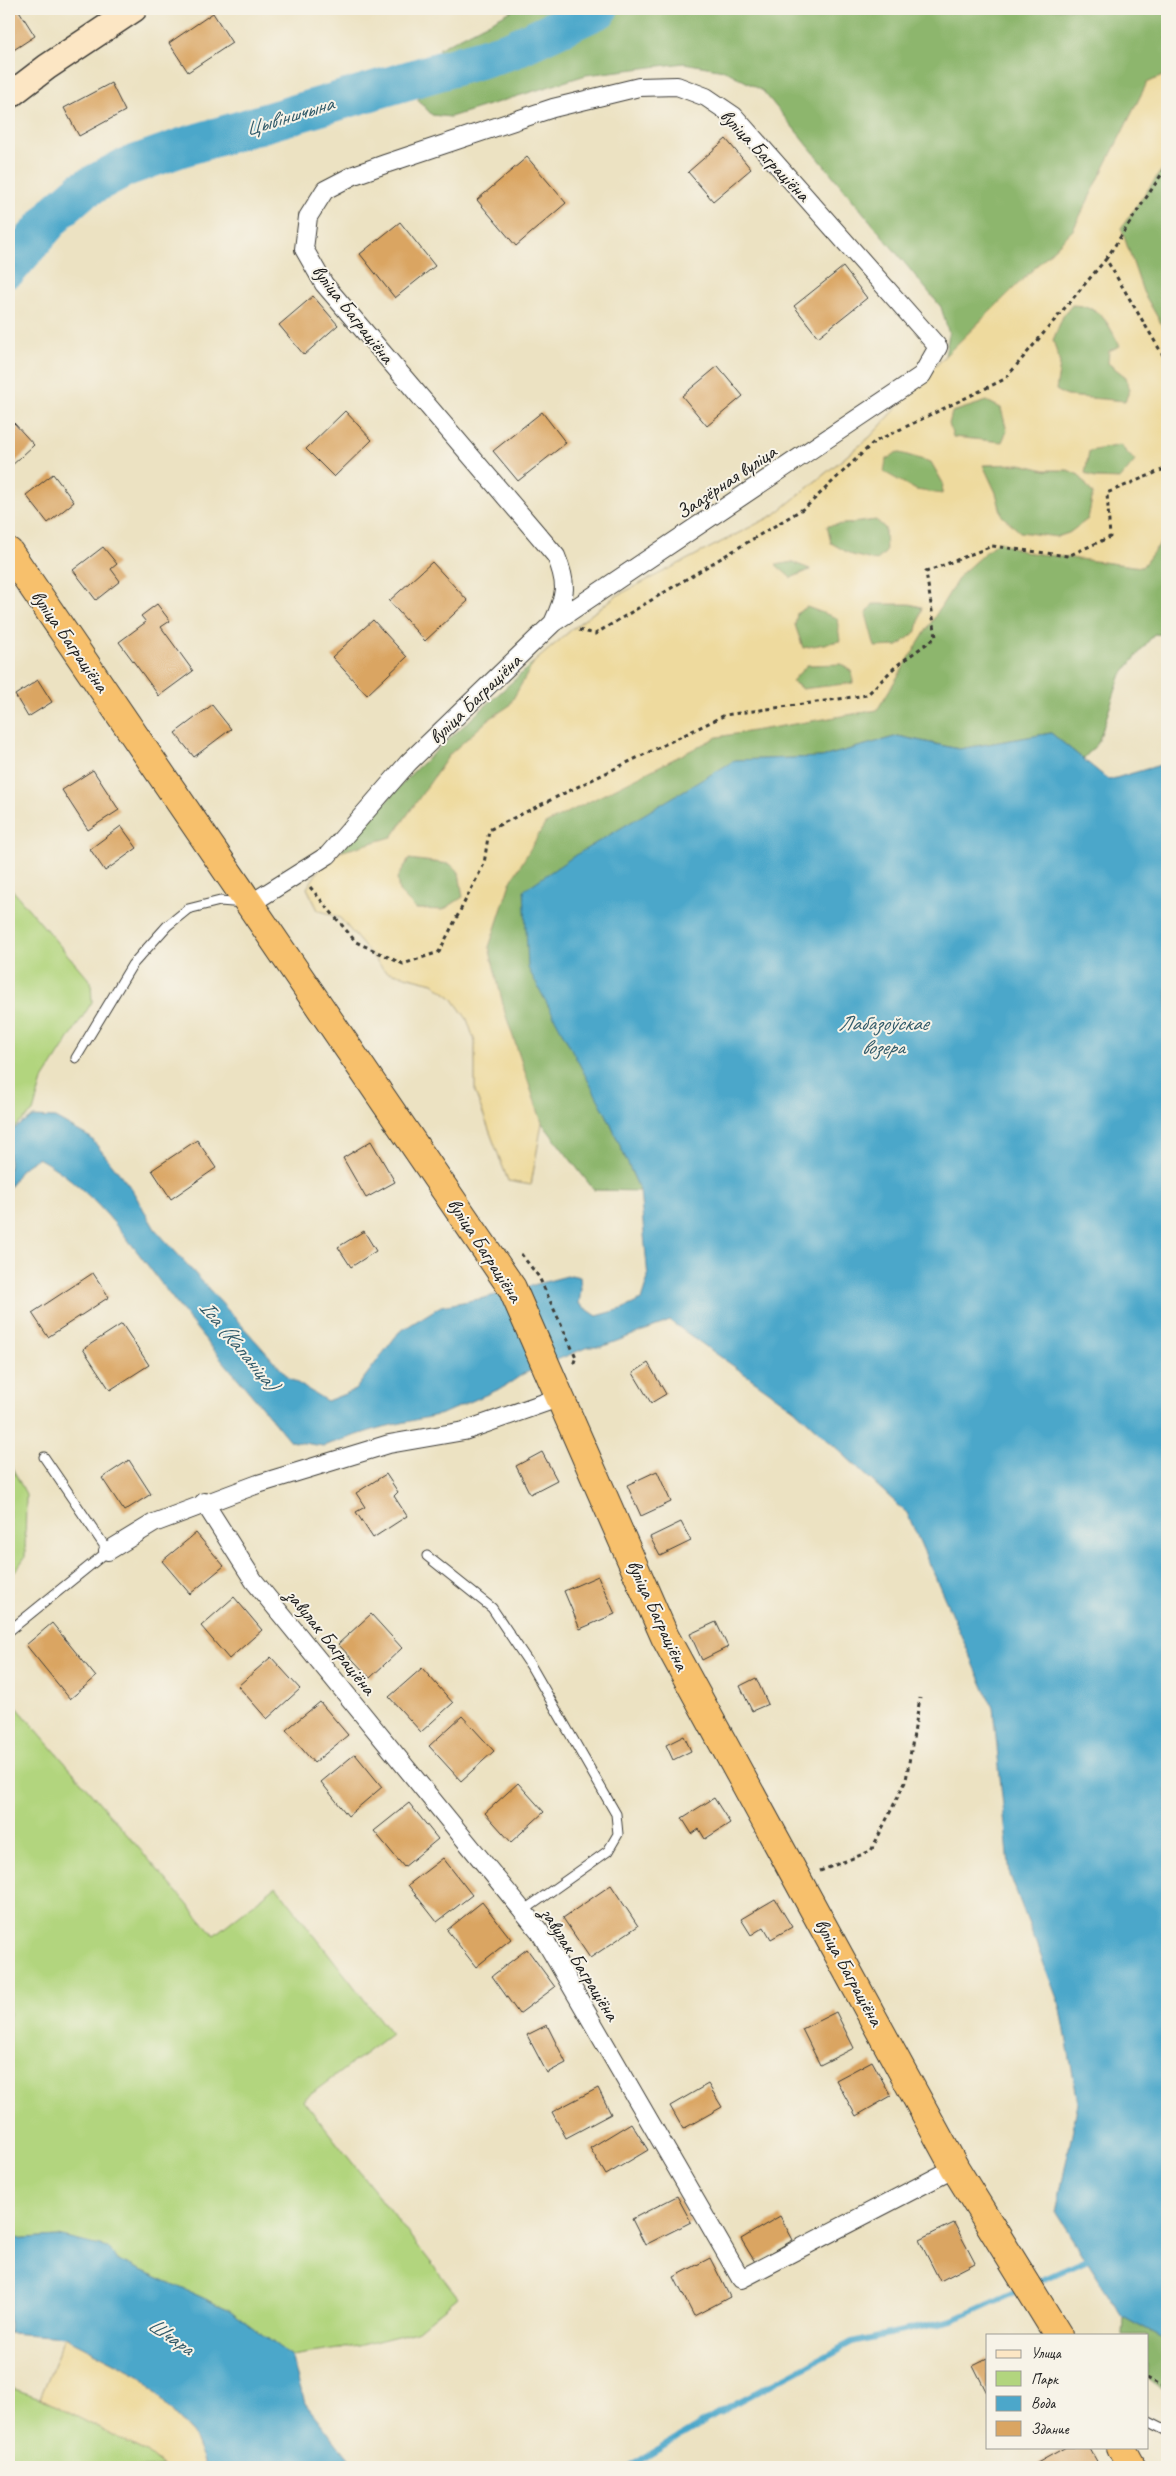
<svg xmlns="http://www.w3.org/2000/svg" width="1176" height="2476" font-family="Caveat,sans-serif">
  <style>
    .green { fill: #b2d57e; stroke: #67784d }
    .forest { fill: #8db66d; stroke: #546944 }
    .sand { fill: #eeda9e; stroke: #857b5d; fill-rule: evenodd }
    .water { fill: #4ca7ca; stroke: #346273 }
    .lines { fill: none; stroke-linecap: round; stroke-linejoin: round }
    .stream { stroke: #4ca7ca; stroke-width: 6 }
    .river { stroke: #4ca7ca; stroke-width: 39 }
    .building { fill: #daa562 }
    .lane-casing { stroke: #3b3a35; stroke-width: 11 }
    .street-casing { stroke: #3b3a35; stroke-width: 20 }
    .secondary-casing { stroke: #3b3a35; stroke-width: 28 }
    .highway-casing { stroke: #3b3a35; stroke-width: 30 }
    .path { stroke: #3b3a35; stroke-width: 3; stroke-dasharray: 4 4; stroke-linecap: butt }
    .lane { stroke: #fff; stroke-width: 9 }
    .street { stroke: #fff; stroke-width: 18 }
    .secondary { stroke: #fce6c4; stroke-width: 25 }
    .highway { stroke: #f7c06c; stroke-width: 28 }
    .labels { text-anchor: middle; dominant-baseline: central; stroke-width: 4; stroke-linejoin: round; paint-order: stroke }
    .street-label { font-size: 20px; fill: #1c1c1c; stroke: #f7f3e8 }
    .water-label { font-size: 21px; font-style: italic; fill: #325b6a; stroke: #f7f3e8 }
  </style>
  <rect width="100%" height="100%" fill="#f7f3e8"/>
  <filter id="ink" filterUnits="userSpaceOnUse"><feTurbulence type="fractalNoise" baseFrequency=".02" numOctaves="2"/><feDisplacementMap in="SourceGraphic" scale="10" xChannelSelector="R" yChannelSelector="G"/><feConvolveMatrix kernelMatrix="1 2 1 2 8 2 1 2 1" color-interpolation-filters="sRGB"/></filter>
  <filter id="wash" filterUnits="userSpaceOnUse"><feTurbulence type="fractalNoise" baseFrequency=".0096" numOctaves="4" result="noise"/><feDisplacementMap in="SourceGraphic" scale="20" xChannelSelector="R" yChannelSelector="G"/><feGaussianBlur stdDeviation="1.12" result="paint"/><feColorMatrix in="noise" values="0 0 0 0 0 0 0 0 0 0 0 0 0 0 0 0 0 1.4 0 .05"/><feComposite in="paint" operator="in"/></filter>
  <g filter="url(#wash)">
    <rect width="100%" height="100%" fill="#ece2c2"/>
    <g class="green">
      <polygon points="9,886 91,982 92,1002 42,1081 33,1112 9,1132"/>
      <polygon points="9,1462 26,1494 25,1557 9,1580"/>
      <polygon points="9,1698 214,1935 276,1886 391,2034 303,2100 458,2297 417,2331 358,2346 291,2356 228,2309 116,2259 58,2236 9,2239"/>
      <polygon points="9,2387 40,2398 146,2452 164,2467 9,2467"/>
    </g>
    <g class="forest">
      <polygon points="515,9 1167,9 1167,74 1147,83 1073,230 945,356 949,334 941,307 763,91 724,70 684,63 586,75 450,117 432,115 418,100 440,48"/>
      <polygon points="1167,162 1167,334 1143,292 1121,228"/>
      <path d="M 1072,305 C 1102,307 1107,322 1120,346 L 1108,363 L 1126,377 L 1130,390 L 1125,401 L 1066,396 L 1056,390 L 1060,364 L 1053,340 L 1063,316 Z"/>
      <polygon points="987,401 1001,408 1007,431 1002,442 953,437 949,424 952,412"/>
      <polygon points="1120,445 1136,462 1120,479 1095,478 1085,473 1089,451"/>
      <polygon points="897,452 931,462 943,483 942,495 916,490 883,472 886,459"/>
      <polygon points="1021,464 1045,470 1068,470 1079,475 1093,494 1088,519 1069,533 1056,537 1020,532 1002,516 996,493 983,465"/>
      <polygon points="876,520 885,528 886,552 876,561 852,555 831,543 827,526"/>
      <polygon points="1167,534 1167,635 1154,634 1120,677 1098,743 1083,759 1051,733 959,749 898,736 822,757 735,760 607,1116 640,1191 594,1190 542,1123 505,1013 489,947 510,883 544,824 717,737 877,710 961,574 998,541 1024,552 1142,567"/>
      <polygon points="792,562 810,569 791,578 775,565"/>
      <polygon points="873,604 910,604 922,608 917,631 898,646 875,647 865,614"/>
      <polygon points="807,607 838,618 840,641 803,648 795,625 797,613"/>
      <polygon points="534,662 509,706 488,720 450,754 392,837 340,852 415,770"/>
      <polygon points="842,664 852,672 853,683 803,689 792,681 807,665"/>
      <polygon points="409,859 450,864 459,872 463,897 443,910 416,909 399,892 397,877"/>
      <polygon points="1123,2317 1167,2341 1167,2394 1147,2378 1147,2335 1122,2335"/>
    </g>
    <g class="sand">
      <path d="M 1167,74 L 1167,162 L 1121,228 L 1143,292 L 1167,334 L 1167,534 L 1142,567 L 1024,552 L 998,541 L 961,574 L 877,710 L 717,737 L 545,824 L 510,883 L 489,947 L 505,1013 L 542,1123 L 531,1185 L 508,1181 L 475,1092 L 475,1042 L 467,1019 L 452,998 L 433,983 L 385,971 L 340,918 L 318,910 L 307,888 L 320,868 L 340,852 L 392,837 L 450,754 L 488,720 L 509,706 L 534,662 L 577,625 L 616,596 L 774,515 L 870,437 L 945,356 L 1073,230 L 1147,83 ZM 1072,305 C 1102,306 1107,322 1120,346 L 1109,351 L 1108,363 L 1126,377 L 1130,390 L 1125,401 L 1066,396 L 1056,390 L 1060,364 L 1053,340 L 1063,316 ZM 987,401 L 1001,408 L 1007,431 L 1002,442 L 953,437 L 949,424 L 952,412 ZM 1120,445 L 1135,461 L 1120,479 L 1095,478 L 1085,473 L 1089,451 ZM 897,452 L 931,462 L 943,483 L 942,494 L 916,490 L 884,472 L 886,460 ZM 1021,464 L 1045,470 L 1068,470 L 1079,475 L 1093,494 L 1088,519 L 1069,533 L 1057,537 L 1020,532 L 1002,516 L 996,493 L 983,465 ZM 876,520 L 885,528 L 886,552 L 876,561 L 852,555 L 831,543 L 827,526 ZM 792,562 L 810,569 L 810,570 L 791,578 L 776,565 ZM 873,604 L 910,604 L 922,607 L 917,631 L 898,646 L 875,647 L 866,614 ZM 807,607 L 837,618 L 840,641 L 803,648 L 795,625 L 797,613 ZM 842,664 L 852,672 L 853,683 L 802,689 L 792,681 L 807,665 ZM 409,859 L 450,864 L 459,872 L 463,897 L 443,910 L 416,909 L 399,892 L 397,878 Z"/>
      <polygon points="65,2337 139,2375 193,2434 206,2467 164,2467 146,2452 40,2398"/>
    </g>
    <g class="water">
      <path d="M 1051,733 L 1109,780 L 1167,763 L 1167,2341 L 1123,2317 L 1056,2213 L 1078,2103 L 1061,2009 L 1010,1875 L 993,1708 L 907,1513 L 794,1409 L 670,1321 L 601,1347 L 588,1347 L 523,1374 L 504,1387 L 442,1414 L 379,1428 L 323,1446 L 290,1441 C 255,1398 218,1356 183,1312 C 141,1259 99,1190 38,1158 L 21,1169 L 9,1188 L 9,1132 L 33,1117 L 55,1118 L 91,1138 L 131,1188 L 155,1229 L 289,1378 L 327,1401 L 355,1390 L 399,1332 L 441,1306 L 484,1298 L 571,1275 L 580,1277 L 581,1289 L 579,1304 L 597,1316 L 622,1309 L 641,1300 L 648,1278 L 640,1191 L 607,1116 L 528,968 L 524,890 L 574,856 L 735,760 L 822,757 L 898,736 L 959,749 Z"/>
      <polygon points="58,2236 109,2248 116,2259 228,2309 291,2356 305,2403 351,2462 352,2467 206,2467 193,2434 139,2375 65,2337 9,2333 9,2239"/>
    </g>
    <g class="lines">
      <g class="stream">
        <polyline points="1033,2284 1087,2260"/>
        <polyline points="629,2467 736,2403 852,2342 953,2320 1022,2289"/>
      </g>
      <polyline class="river" points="9,268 58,211 81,191 124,168 183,147 511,50 599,9"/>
    </g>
    <g id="blocks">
      <g class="building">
        <polygon points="11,9 18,9 35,36 9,53 9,10"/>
        <polygon points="213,13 232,43 188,72 169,43"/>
        <polygon points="111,83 125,111 79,136 64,108"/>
        <polygon points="726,139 751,169 713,201 688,172"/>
        <polygon points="527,157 566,203 516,246 477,200"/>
        <polygon points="400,222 435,266 395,298 360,254"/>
        <polygon points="843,267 867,298 818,337 794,306"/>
        <polygon points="313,296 338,325 304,355 279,325"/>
        <polygon points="718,366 743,396 707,426 682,396"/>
        <polygon points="345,411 372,440 334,477 306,449"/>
        <polygon points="542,412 566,443 518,481 493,451"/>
        <polygon points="14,423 34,445 9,468 9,428"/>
        <polygon points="53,474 74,502 48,523 26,495"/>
        <polygon points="103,547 117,564 111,569 120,581 96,600 73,570"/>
        <polygon points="432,562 468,601 425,641 389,601"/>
        <polygon points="157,604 170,621 161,627 193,671 159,696 119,642 146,622 141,616"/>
        <polygon points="373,620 407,657 367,695 332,657"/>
        <polygon points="38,680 52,702 28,717 15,695"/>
        <polygon points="212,705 231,729 194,757 175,733"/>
        <polygon points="93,770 119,810 88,830 62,790"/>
        <polygon points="121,826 137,848 105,871 90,849"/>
        <polygon points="197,1140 216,1168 171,1199 152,1170"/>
        <polygon points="371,1141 395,1182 366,1198 343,1158"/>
        <polygon points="364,1231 376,1251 351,1267 338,1247"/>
        <polygon points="93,1273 109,1297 48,1337 32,1313"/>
        <polygon points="122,1324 149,1365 110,1390 83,1349"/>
        <polygon points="648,1363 666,1394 651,1403 633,1373"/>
        <polygon points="542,1452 557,1480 530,1494 516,1466"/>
        <polygon points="129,1460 151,1494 124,1511 102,1478"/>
        <polygon points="657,1471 671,1502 641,1516 627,1485"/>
        <polygon points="386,1474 398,1492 394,1496 407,1516 373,1538 356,1512 365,1507 356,1493"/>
        <polygon points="681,1522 691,1541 660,1556 650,1537"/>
        <polygon points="196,1533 224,1566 190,1594 162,1561"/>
        <polygon points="598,1576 615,1614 580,1629 564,1591"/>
        <polygon points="234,1597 262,1630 229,1659 201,1626"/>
        <polygon points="371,1614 402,1648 370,1678 338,1644"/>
        <polygon points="716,1622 728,1647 702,1660 690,1634"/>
        <polygon points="52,1623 96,1677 70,1699 26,1645"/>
        <polygon points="271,1657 300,1689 267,1719 238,1686"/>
        <polygon points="422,1668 453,1703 421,1732 389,1697"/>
        <polygon points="756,1678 768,1704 752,1711 740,1686"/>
        <polygon points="320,1702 348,1735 314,1763 286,1730"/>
        <polygon points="462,1716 494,1751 461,1781 429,1746"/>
        <polygon points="684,1736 691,1751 673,1760 666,1745"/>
        <polygon points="355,1754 382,1787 348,1816 321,1782"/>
        <polygon points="518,1783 544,1812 511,1842 485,1813"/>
        <polygon points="714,1798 730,1823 705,1839 699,1829 692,1834 682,1818"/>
        <polygon points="409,1803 438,1839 404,1867 374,1831"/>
        <polygon points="443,1858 472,1895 437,1922 408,1885"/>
        <polygon points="611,1885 638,1926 590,1958 563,1918"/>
        <polygon points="775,1899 792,1927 771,1939 764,1927 751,1935 741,1919"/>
        <polygon points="482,1902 511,1939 476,1967 447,1930"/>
        <polygon points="527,1949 555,1987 519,2014 492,1976"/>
        <polygon points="836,2012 854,2048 820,2065 802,2029"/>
        <polygon points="547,2025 566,2063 547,2073 527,2035"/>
        <polygon points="872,2061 891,2096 856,2116 836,2080"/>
        <polygon points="708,2084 722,2107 683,2129 670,2106"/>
        <polygon points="598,2088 611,2114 566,2138 552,2112"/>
        <polygon points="631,2123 648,2150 606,2175 590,2148"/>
        <polygon points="677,2196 691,2222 645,2245 632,2219"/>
        <polygon points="780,2216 793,2240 755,2262 741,2239"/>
        <polygon points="954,2223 975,2263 940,2281 919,2240"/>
        <polygon points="710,2258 730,2297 694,2316 674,2277"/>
        <polygon points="987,2358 987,2393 973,2365"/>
        <polygon points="1066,2447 1089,2447 1100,2467 1030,2467"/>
      </g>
    </g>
  </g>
  <g filter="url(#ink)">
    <use href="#blocks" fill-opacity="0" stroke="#3b3a35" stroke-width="1"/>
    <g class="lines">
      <g class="lane-casing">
        <g id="lane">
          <polyline points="76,1058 132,965 167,926 188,909 220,901 244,903"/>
          <polyline points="427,1556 492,1608 531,1666 616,1814 618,1834 608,1851 523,1911"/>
          <polyline points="9,1631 108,1551 44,1457"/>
          <polyline points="1147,2421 1167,2431"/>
        </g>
      </g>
      <g class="street-casing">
        <g id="street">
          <path d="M 250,904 L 328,855 L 408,763 L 553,623 C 566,595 568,585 556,556 L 324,284 L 304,249 L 308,217 L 325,190 L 354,175 L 385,164 L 553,108 L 639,87 L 677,86 L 706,97 L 734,116 L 938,347 L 922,375 L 553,623"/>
          <polyline points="204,1502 254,1581 540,1932 741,2279 955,2168"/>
          <polyline points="108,1551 154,1523 258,1484 389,1444 464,1431 561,1397"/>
        </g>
      </g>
      <g class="secondary-casing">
        <polyline id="secondary" points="9,96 47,67 134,9"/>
      </g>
      <g class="highway-casing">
        <g id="highway">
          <polyline points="9,552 512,1288 665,1637 955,2168 1058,2335"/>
          <polyline points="1121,2447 1132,2467"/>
        </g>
      </g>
      <g class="path">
        <polyline points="1106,259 1167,166"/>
        <polyline points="579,630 595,634 806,507 874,442 1005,379 1106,259 1167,362"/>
        <polyline points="310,887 356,942 403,964 439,952 484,864 489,830 725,715 867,695 896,666 936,637 926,572 992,546 1068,556 1110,537 1107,493 1167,468"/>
        <polyline points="521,1254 539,1277 576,1357 573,1365"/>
        <polyline points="820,1871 871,1851 906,1780 920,1698"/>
        <polyline points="1147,2378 1167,2388"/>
      </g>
      <use href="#lane" class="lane"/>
      <use href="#street" class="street"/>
      <use href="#secondary" class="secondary"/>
      <use href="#highway" class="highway"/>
    </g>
  </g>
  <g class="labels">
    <g class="street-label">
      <text transform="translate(765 155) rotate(46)">вуліца Баграціёна</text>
      <text transform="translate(353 314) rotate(52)">вуліца Баграціёна</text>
      <text transform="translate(726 482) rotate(-34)">Заазёрная вуліца</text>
      <text transform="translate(70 641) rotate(55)">вуліца Баграціёна</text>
      <text transform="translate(475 699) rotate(-44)">вуліца Баграціёна</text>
      <text transform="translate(485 1250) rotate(57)">вуліца Баграціёна</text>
      <text transform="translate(658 1615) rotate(65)">вуліца Баграціёна</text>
      <text transform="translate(331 1642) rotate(51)">завулак Баграціёна</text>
      <text transform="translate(580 1964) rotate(58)">завулак Баграціёна</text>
      <text transform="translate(849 1972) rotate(61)">вуліца Баграціёна</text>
    </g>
    <g class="water-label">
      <text transform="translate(289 116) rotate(-17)">Цывіншчына</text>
      <text x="883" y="1023">Лабазоўскае<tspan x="883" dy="24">возера</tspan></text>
      <text transform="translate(239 1345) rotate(50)">Іса (Капаніца)</text>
      <text transform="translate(171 2336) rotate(34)">Шчара</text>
    </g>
  </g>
  <rect width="1176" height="2476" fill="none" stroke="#f7f3e8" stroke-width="30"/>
  <rect x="986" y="2334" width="162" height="115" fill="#f7f3e8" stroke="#9f9d96"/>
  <rect x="996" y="2350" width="25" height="8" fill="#fce6c4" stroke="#9f9d96"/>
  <text x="1031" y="2358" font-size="15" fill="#1c1c1c">Улица</text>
  <rect x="996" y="2371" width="25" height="15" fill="#b2d57e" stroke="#9f9d96"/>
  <text x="1031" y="2384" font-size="15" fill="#1c1c1c">Парк</text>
  <rect x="996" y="2396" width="25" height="15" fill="#4ca7ca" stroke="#9f9d96"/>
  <text x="1031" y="2408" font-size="15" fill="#1c1c1c">Вода</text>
  <rect x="996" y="2421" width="25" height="15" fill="#daa562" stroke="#9f9d96"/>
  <text x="1031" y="2434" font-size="15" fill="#1c1c1c">Здание</text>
</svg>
